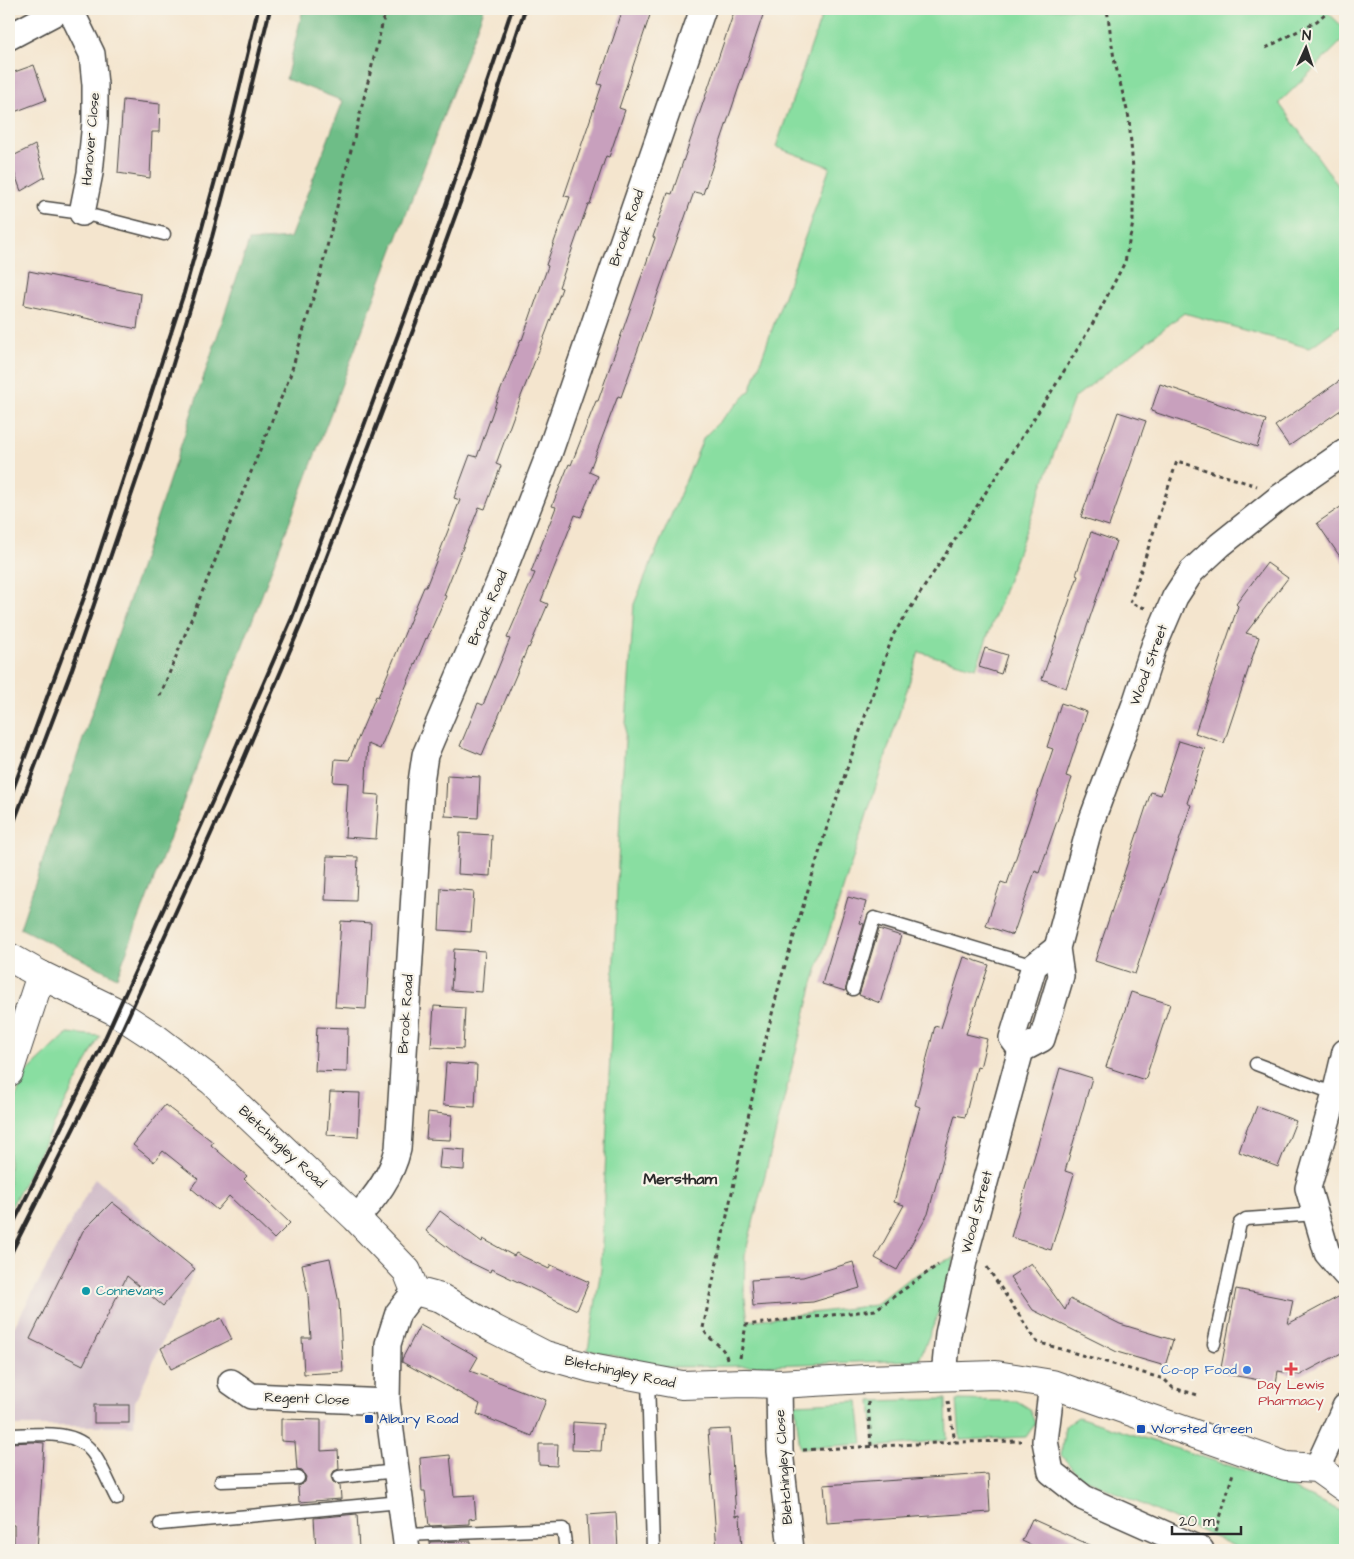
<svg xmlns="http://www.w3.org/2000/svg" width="1354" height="1559" font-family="'Architects Daughter',sans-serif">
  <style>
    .industrial { fill: #d1bdc9 }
    .green { fill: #89dea1; stroke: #5a8466 }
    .forest { fill: #6ebd87; stroke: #4c7459 }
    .building { fill: #c8a0bd }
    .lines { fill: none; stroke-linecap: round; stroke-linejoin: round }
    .service-casing { stroke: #494743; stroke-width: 15 }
    .minor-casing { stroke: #494743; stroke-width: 28 }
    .tertiary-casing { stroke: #494743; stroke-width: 30 }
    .path { stroke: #494743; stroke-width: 3; stroke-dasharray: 4 4; stroke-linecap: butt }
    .service { stroke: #fff; stroke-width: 12 }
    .minor { stroke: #fff; stroke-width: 25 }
    .tertiary { stroke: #fff; stroke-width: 28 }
    .rail { stroke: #2b2b2b; stroke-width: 4 }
    .culture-dot { fill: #0f9aa8; stroke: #f7f3e8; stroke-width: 2 }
    .health-dot { fill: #e0444e; stroke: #f7f3e8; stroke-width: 2 }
    .shop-dot { fill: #3f7fe0; stroke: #f7f3e8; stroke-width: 2 }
    .transit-dot { fill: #1a4fb4; stroke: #f7f3e8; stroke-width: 2 }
    .labels { text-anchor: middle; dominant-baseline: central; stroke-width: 4.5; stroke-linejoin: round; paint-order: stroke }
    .street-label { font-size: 14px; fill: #2b2b2b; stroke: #f7f3e8 }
    .culture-label { font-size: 14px; fill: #0d838f; stroke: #f7f3e8; text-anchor: start }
    .shop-label { font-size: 14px; fill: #366cbe; stroke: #f7f3e8; text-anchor: end }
    .health-label { font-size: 14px; fill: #be3a42; stroke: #f7f3e8 }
    .transit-label { font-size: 14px; fill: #164399; stroke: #f7f3e8; text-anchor: start }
    .quarter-label { font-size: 16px; font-weight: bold; fill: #2b2b2b; stroke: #f7f3e8 }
  </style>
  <rect width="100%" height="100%" fill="#f7f3e8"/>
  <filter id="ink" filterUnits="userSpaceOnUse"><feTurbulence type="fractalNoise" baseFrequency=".02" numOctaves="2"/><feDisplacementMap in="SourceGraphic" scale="10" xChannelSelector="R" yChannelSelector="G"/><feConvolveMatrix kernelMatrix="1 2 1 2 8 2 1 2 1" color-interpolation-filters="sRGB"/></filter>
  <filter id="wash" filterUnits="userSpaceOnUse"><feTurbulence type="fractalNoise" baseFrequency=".0096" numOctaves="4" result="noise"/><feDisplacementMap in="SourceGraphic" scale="20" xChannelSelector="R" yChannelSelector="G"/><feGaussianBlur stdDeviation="1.12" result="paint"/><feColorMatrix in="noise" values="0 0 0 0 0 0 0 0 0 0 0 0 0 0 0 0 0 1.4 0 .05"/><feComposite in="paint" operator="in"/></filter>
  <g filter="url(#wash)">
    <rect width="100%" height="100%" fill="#f4e5ce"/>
    <polygon class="industrial" points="95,1178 195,1269 135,1402 134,1426 9,1426 9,1336"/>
    <g class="green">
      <polygon points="824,9 1324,9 1345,29 1345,38 1279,103 1345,195 1345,322 1309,348 1184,313 1074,398 976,668 919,652 813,983 745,1255 744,1291 748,1321 875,1305 908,1279 939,1263 955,1257 942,1305 919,1360 741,1366 666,1367 588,1350 601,1269 620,815 634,604 704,437 750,391 830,167 776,147"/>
      <polygon points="68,1033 100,1036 9,1211 9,1120 23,1076"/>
      <polygon points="946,1399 947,1440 875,1447 871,1401"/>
      <polygon points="957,1400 1017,1401 1030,1409 1035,1424 1026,1437 960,1440"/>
      <polygon points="858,1401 863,1444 800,1448 795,1404"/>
      <polygon points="1078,1417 1274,1480 1345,1513 1345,1550 1243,1550 1079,1476 1061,1455 1065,1426"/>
    </g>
    <polygon class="forest" points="303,9 484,9 117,977 20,928 249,241 290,238 343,101 286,79"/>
    <g id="blocks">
      <g class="building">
        <polygon points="623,9 652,9 619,108 625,110 609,157 606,156 590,204 588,204 559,287 562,288 547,330 518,404 496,464 501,466 485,509 479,507 444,595 446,596 427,639 426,638 380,749 368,744 365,794 379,795 376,839 345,837 348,783 333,782 335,759 349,760 376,696 378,697 424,587 426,587 460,500 454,498 470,455 477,457 498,397 521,339 522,340 548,266 546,265 570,197 564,196 602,85 598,84"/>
        <polygon points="735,9 765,9 703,194 694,192 621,397 618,396 589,472 598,476 581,517 575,515 541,601 548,604 529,648 528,647 482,755 460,746 478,703 483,705 510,639 507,638 535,573 531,572 556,507 552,506 569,464 571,465 596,401 598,401 655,238 653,237 668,193 672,194"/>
        <polygon points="34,65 46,100 9,114 9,74"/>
        <polygon points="123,100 160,104 159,132 152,132 150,178 118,173"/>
        <polygon points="35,145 45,177 21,191 9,158"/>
        <polygon points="29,271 141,294 137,329 24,305"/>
        <polygon points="1345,377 1345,407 1289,446 1275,426"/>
        <polygon points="1160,384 1266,420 1257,447 1151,411"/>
        <polygon points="1118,412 1146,421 1109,526 1081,517"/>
        <polygon points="1345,504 1345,564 1317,523"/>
        <polygon points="1091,532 1116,541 1066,688 1042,679 1078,576 1076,575"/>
        <polygon points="1267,563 1288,578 1246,633 1259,637 1224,743 1195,733 1238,606 1236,604"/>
        <polygon points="985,648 1007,655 1001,674 979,667"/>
        <polygon points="1061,703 1087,712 1066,776 1072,778 1039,873 1035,871 1013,935 986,926 1001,882 1007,884 1053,749 1047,747"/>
        <polygon points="1179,741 1205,749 1187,803 1191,805 1135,974 1095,961 1151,792 1161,795"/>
        <polygon points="447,775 480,777 478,818 445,816"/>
        <polygon points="460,833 492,835 490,876 458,874"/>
        <polygon points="327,856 358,857 356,901 325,900"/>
        <polygon points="441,888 474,891 471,932 439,930"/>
        <polygon points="848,897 866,902 860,923 864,924 845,991 822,984"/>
        <polygon points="341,921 371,923 366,1009 335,1007"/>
        <polygon points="879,929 901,936 880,1003 859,995"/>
        <polygon points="454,949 485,951 482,992 451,990"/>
        <polygon points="964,957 989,965 966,1034 987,1039 980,1068 977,1067 965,1117 955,1115 928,1214 897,1270 875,1258 904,1205 894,1202 920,1107 915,1105 935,1026 941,1028"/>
        <polygon points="1131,992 1170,1004 1145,1080 1106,1067"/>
        <polygon points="434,1006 465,1008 463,1049 431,1047"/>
        <polygon points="317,1027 348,1028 347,1072 315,1071"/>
        <polygon points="446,1063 477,1065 475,1107 443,1105"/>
        <polygon points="1060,1068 1092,1078 1065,1171 1074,1174 1051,1250 1011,1237"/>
        <polygon points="330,1092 360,1093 358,1137 327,1135"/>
        <polygon points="165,1105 213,1142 211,1145 247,1176 244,1179 290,1223 274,1239 229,1196 217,1210 191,1188 198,1179 163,1151 154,1162 133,1145"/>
        <polygon points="1257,1106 1296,1121 1278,1167 1239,1152 1247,1128 1252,1119"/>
        <polygon points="428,1112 452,1115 450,1140 426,1139"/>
        <polygon points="441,1148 465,1150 464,1170 439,1168"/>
        <polygon points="112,1202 195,1269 163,1306 127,1276 83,1365 30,1339 83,1231"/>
        <polygon points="440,1211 482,1242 483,1239 514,1256 516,1253 549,1269 551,1265 589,1282 577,1310 491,1269 490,1272 463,1259 426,1231"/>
        <polygon points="330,1258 339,1303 343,1372 304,1374 302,1338 311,1338 308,1295 302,1264"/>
        <polygon points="853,1262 860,1288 813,1302 753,1306 751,1280 803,1277"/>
        <polygon points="1031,1263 1065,1310 1070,1299 1120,1324 1173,1340 1165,1366 1117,1352 1033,1310 1010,1277"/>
        <polygon points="1236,1289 1293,1300 1288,1324 1340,1296 1345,1306 1345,1351 1300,1375 1278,1371 1276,1383 1220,1373"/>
        <polygon points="221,1318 232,1339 171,1369 161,1348"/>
        <polygon points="420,1325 478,1357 470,1371 546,1400 532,1436 477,1414 480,1404 402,1362 402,1359"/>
        <rect x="94" y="1405" width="35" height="18"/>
        <polygon points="281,1419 321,1420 321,1451 338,1450 339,1469 334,1471 331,1477 333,1482 340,1485 341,1499 299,1502 298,1486 305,1482 306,1477 302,1471 297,1470 295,1442 281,1441"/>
        <polygon points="573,1422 603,1424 601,1451 572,1450"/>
        <polygon points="730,1429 736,1516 740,1515 742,1550 717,1550 708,1430"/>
        <polygon points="33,1442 44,1443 37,1550 14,1550 14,1525 9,1524 9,1443"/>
        <polygon points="539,1444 558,1444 557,1466 539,1465"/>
        <polygon points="450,1455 454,1496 474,1495 476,1518 469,1519 469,1524 429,1526 425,1491 422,1491 420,1458"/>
        <polygon points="988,1474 990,1512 827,1523 824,1485"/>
        <polygon points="616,1513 618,1550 589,1550 587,1515"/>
        <polygon points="357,1514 359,1550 316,1550 314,1518"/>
        <polygon points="1032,1519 1101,1550 1042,1550 1022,1541"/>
        <polygon points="471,1541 471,1550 431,1550 430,1542"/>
      </g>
    </g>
  </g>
  <g filter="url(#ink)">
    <use href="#blocks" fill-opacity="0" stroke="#494743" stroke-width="1"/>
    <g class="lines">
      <g class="service-casing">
        <g id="service">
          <polyline points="45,208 82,213 164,234"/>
          <polyline points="853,989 874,918 1034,966"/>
          <polyline points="1256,1064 1335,1094 1338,1093"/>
          <polyline points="1214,1344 1240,1223 1246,1219 1316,1214"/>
          <polyline points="648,1379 653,1550"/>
          <path d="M 9,1435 C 35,1435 74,1428 92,1452 C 101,1463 110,1486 117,1499"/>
          <polyline points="339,1477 397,1471"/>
          <polyline points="221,1481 298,1478"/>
          <polyline points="160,1524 401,1502"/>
          <polyline points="405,1535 563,1529 566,1550"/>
        </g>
      </g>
      <g class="minor-casing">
        <g id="minor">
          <polyline points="70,9 92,54 95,85 95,122 90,173 82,213"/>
          <polyline points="9,37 62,9"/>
          <polyline points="1021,1050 1012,1038 1034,966 1057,948"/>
          <polyline points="1345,1052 1335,1094 1308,1188 1327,1253 1345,1274"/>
          <path d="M 356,1218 C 375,1198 392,1176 398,1149 L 421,782 L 425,755 L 500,580 L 549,454 L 703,9"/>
          <polyline points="944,1376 948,1334 966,1252 1021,1050 1042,1039 1061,976 1057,948 1091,822 1136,701 1154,646 1175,597 1192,571 1220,545 1280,497 1345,452"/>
          <polyline points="231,1382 251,1396 387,1402"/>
          <polyline points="779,1384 780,1451 791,1550"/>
          <polyline points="1052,1384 1045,1441 1051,1472 1084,1498 1201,1550"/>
          <polyline points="1317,1468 1345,1407"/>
          <polyline points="407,1550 387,1402 388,1344 398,1313 415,1291"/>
        </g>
      </g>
      <g class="tertiary-casing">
        <g id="tertiary">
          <polyline points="9,957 41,975 113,1010 153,1036 212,1081 356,1218 407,1271 415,1291 441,1298 494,1329 545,1355 591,1368 682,1385 745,1383 779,1384 866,1379 996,1375 1052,1384 1286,1466 1317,1468 1345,1488"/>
          <polyline points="9,1072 41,975"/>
        </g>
      </g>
      <g class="path">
        <polyline points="1266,48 1317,21 1330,9"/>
        <polyline points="1145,608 1130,603 1177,461 1257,486"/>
        <polyline points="160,696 290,376 320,275 386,9"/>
        <polyline points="987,1267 1037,1342 1164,1379 1173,1388 1198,1395"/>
        <polyline points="740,1358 746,1325 875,1310 938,1265"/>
        <path d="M 727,1359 C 724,1344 708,1341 703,1328 L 759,1066 L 780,982 L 827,827 L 893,635 L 1055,386 L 1093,323 L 1125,262 L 1133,223 L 1133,169 L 1129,118 L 1114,59 L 1107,9"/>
        <polyline points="948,1401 955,1442"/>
        <polyline points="868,1402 871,1446"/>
        <polyline points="803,1450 955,1442 1021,1441"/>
        <polyline points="1216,1532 1233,1473"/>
      </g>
      <use href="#service" class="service"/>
      <use href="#minor" class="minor"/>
      <use href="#tertiary" class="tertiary"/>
      <g class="rail">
        <polyline points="9,800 89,584 184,293 233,115 258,9"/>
        <polyline points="9,835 72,669 145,455 212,237 243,120 270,9"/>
        <polyline points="9,1232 101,1047 212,802 292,618 439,225 512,9"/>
        <polyline points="9,1257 111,1054 138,995 224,805 302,622 425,299 473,167 525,9"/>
      </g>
    </g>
  </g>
  <circle class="culture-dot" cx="86" cy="1291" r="5"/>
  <path class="health-dot" d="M1288.5 1361.5h5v5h5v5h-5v5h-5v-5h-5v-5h5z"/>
  <circle class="shop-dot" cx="1247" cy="1370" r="5"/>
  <g class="transit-dot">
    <rect x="364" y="1414" width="10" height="10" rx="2.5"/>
    <rect x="1136" y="1424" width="10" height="10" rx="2.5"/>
  </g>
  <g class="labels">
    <g class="street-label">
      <text transform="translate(91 139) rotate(-85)">Hanover Close</text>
      <text transform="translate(627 228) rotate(-71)">Brook Road</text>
      <text transform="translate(488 608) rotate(-67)">Brook Road</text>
      <text transform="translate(1149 665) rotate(-70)">Wood Street</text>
      <text transform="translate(406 1014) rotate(-86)">Brook Road</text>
      <text transform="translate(282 1147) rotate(43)">Bletchingley Road</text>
      <text transform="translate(977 1212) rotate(-75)">Wood Street</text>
      <text transform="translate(620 1372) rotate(12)">Bletchingley Road</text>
      <text transform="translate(307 1399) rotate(2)">Regent Close</text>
      <text transform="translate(784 1467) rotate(-94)">Bletchingley Close</text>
    </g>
    <g class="culture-label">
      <text x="96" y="1291">Connevans</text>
    </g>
    <g class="shop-label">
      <text x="1237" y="1370">Co-op Food</text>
    </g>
    <g class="health-label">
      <text x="1291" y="1385">Day Lewis<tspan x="1291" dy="16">Pharmacy</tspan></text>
    </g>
    <g class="transit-label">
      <text x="379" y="1419">Albury Road</text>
      <text x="1151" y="1429">Worsted Green</text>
    </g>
    <g class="quarter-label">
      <text x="680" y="1179">Merstham</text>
    </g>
  </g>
  <rect width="1354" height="1559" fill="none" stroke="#f7f3e8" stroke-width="30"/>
  <g transform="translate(1306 48) rotate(3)" stroke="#f7f3e8" stroke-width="4" paint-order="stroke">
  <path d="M0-4L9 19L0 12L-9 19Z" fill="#2b2b2b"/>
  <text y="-8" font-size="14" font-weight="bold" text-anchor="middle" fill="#2b2b2b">N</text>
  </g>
  <path d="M1172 1526v8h69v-8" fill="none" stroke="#2b2b2b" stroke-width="2.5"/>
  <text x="1179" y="1526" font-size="15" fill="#2b2b2b" stroke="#f7f3e8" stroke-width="4" paint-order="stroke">20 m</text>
</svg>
